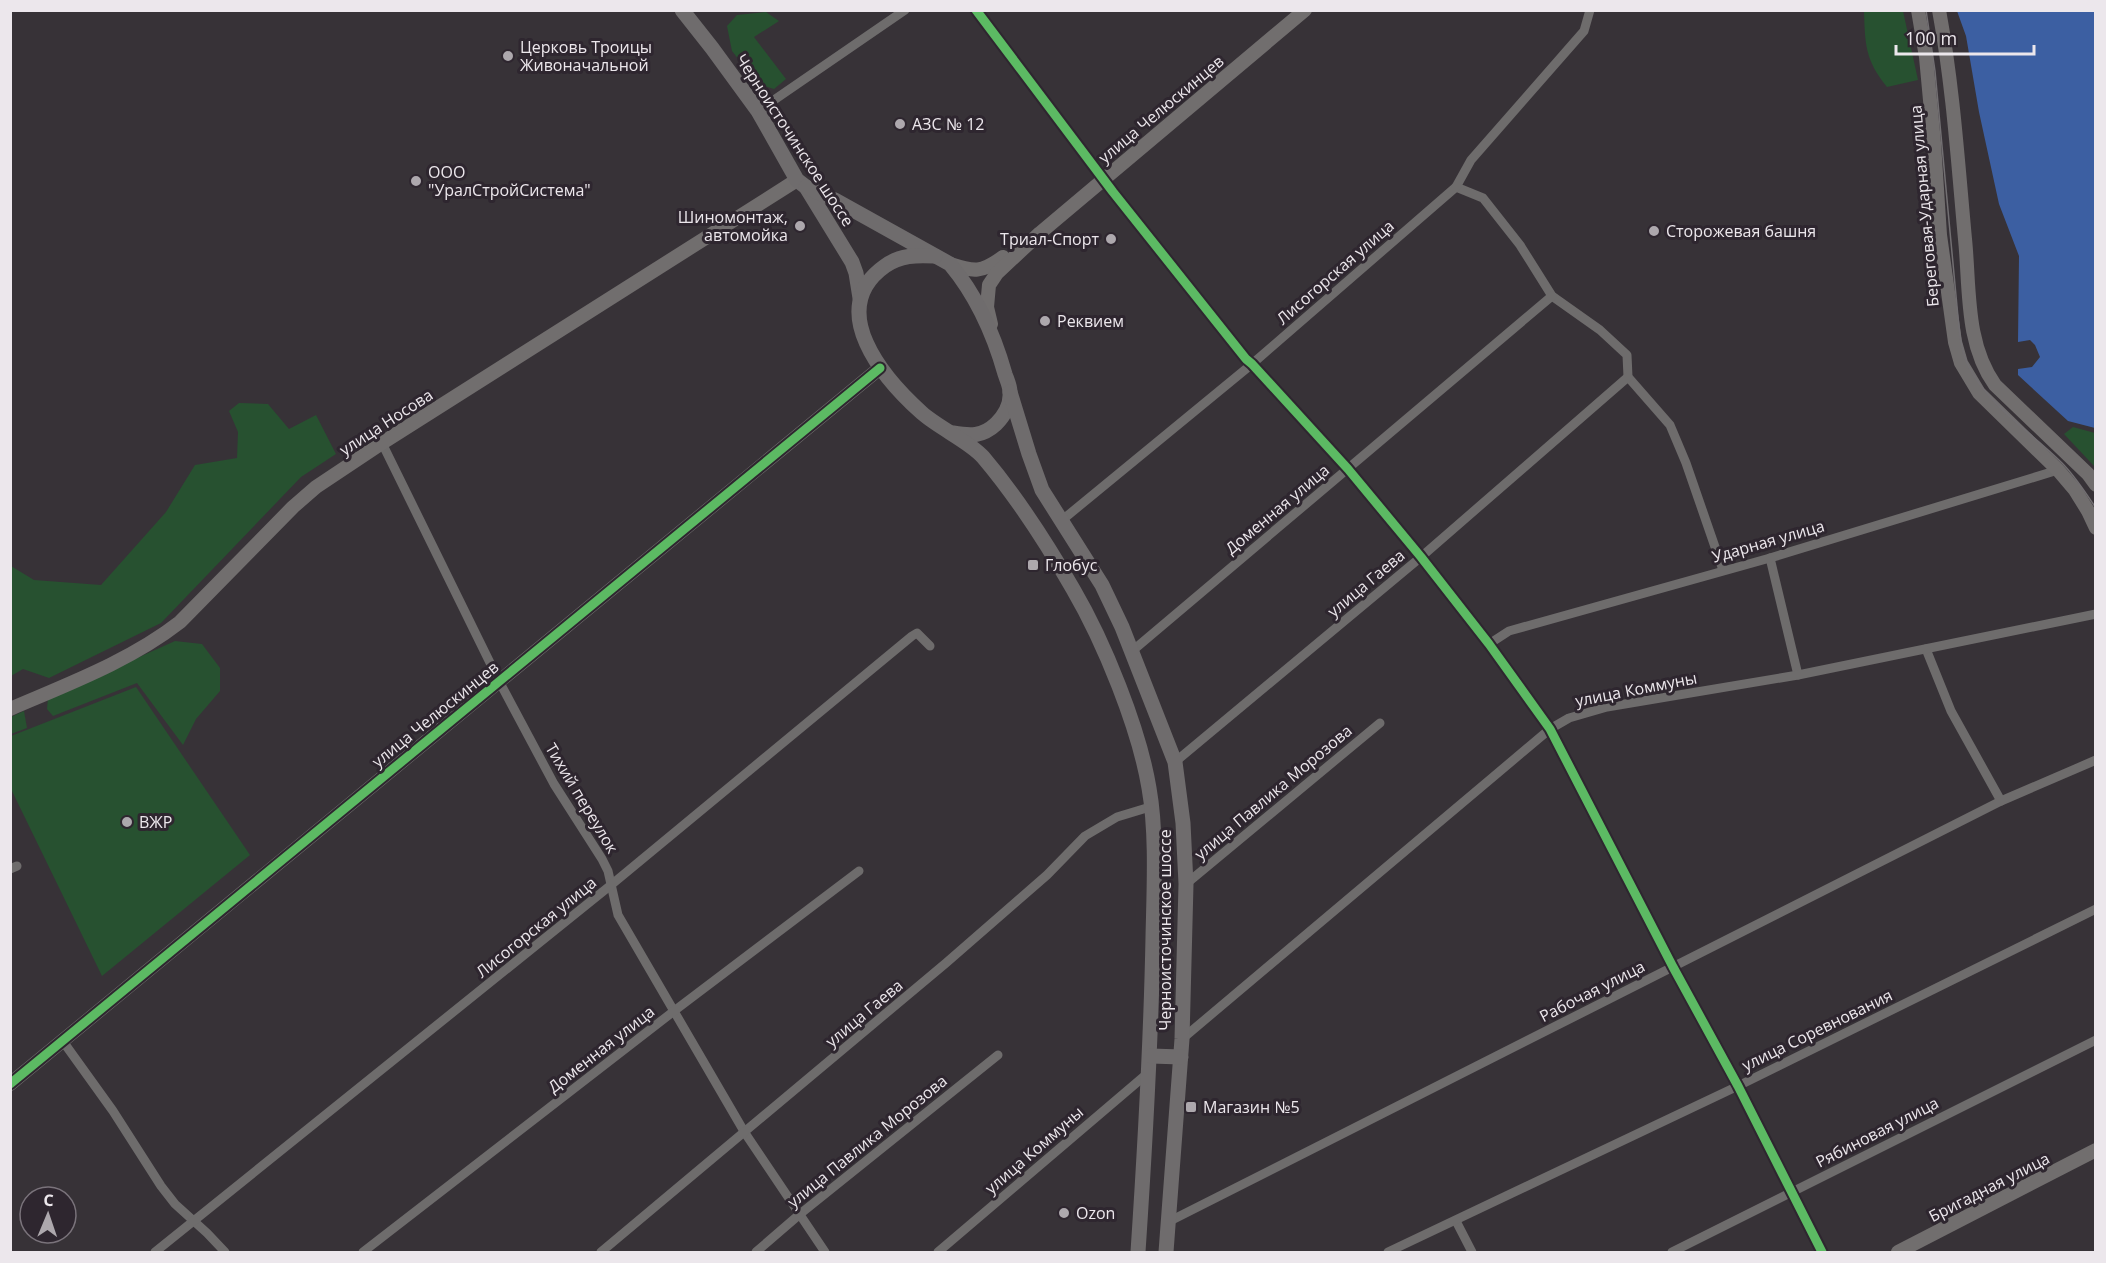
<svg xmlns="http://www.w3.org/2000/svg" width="2106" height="1263" font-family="'Open Sans',sans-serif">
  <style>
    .green { fill: #275130 }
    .water { fill: #3c5fa2 }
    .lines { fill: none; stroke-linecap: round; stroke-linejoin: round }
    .street { stroke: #6e6c6c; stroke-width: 9 }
    .secondary { stroke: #716e6e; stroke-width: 14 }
    .primary { stroke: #6f6c6d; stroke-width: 15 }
    .tram { stroke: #726f72; stroke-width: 1.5 }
    .cycleway-casing { stroke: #2e262f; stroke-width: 13 }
    .cycleway { stroke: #5cba63; stroke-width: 9 }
    .poi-dot { fill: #ada8ad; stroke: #2e262f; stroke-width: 2 }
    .labels { text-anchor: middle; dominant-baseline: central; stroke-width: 6; stroke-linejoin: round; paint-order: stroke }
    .poi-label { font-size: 16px; fill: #ece7ec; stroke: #2e262f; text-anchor: start }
    .street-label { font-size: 16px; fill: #ece7ec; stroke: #2e262f }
  </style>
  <rect width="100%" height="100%" fill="#373237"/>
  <g class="green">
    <path d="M 1864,11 L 1903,11 L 1918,80 L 1887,87 C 1865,60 1865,44 1864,11 Z"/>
    <polygon points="766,12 779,21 754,37 786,79 774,89 758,84 732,51 727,26 737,15"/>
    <polygon points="239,403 268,404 289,429 316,415 336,454 301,477 161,623 49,678 23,669 11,676 11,566 34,580 101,585 166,512 195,465 237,458 238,432 229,411"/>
    <polygon points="2073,427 2095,433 2095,467 2064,434"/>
    <polygon points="175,641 202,644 220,668 220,691 196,719 183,745 137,683 53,716 47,709 48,698"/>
    <polygon points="136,687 250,855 102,976 11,789 11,736"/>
    <polygon points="24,711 27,728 11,734 11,717"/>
  </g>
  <polygon class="water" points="1957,11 2095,11 2095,428 2068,421 2018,375 2018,369 2032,367 2040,357 2035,345 2030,340 2018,342 2019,256 1999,204 1979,112 1966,36"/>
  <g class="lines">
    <g class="street">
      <polyline points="976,10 1113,192 1246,359 1252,364 1348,469 1421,557 1489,644 1550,729 1673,967 1738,1086 1822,1252"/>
      <polyline points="758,111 905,10"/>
      <polyline points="1456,187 1483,198 1520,245 1552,296 1600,330 1627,355 1628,377 1670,425 1686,463 1723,570"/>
      <polyline points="382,443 499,681 554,784 602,859 608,871 618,915 745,1133 825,1252"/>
      <polyline points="1061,521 1252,364 1456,187 1471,160 1584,31 1590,10"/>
      <polyline points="1770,558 1798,675"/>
      <polyline points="1489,644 1509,631 1770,558 2058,470"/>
      <polyline points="1926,649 1951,711 2001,801"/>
      <polyline points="1131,652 1552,296"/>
      <polyline points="1175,762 1421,557 1628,377"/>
      <polyline points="10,869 17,866"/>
      <polyline points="1186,884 1380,723"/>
      <polyline points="1182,1039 1550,729 1569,718 1607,707 1798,675 2096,614"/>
      <polyline points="62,1040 113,1111 161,1186 175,1204 207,1233 225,1252"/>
      <polyline points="1456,1221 1472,1252"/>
      <polyline points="1168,1222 2001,801 2096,760"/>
      <polyline points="155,1252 611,885 912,636 917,633 930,646"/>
      <polyline points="363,1252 674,1011 859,871"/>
      <polyline points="601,1252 946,963 1047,875 1085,836 1117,817 1150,807"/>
      <polyline points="756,1252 800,1214 998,1055"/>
      <polyline points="938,1252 1148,1073"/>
      <polyline points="1388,1252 1738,1086 2096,909"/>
      <polyline points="1672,1252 2096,1040"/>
    </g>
    <g class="secondary">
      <polyline points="1918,10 1926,57 1934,143 1940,235 1955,342 1961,363 1979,393 2058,470 2075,490 2088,511 2096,528"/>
      <path d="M 1939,10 C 1953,86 1958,163 1965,239 C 1970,288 1965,343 1995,385 L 2088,474 L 2096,485"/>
      <path d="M 950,264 C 975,272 981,273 1003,257"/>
      <polyline points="991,324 987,307 989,285 997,273 1040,233 1305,10"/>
      <path d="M 10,709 C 68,684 130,661 180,622 L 293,507 L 316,487 L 382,443 L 797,180"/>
      <polyline points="10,1084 880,368"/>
      <polyline points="1898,1252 2096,1150"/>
    </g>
    <g class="primary">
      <polyline points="682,10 712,48 758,111 797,180 806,187 852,262 856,273 860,298"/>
      <path d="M 806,187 L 835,200 L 950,264 C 976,295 994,335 1005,374 C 1007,380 1010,386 1010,392 C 1011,404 1004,416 996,424 C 982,437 970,436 953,433"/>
      <path d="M 935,256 C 917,255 900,255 885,266 C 824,309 884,379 922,413 C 939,428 970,442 983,457 C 1017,497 1047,544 1073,589 C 1104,642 1139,728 1149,788 C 1157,833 1154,890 1153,937 C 1151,1042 1145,1147 1138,1252"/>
      <polyline points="1010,392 1029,454 1042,490 1102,585 1122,627 1175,762 1183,823 1186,884 1182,1039 1166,1252"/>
      <polyline points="1151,1056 1181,1057"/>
    </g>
    <path class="tram" d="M 1926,10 L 1935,71 L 1958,317 C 1960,334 1961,352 1969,367 C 1989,406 2031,432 2062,463 C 2075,476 2085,492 2096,508"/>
    <g class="cycleway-casing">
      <g id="cycleway">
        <polyline points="976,10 1113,192 1246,359 1252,364 1348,469 1421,557 1489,644 1550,729 1673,967 1738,1086 1822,1252"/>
        <polyline points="10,1084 880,368"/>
      </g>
    </g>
    <use href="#cycleway" class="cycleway"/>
  </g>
  <g class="poi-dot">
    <circle cx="508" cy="56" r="6"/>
    <circle cx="900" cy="124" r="6"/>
    <circle cx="416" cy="181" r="6"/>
    <circle cx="800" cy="226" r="6"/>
    <circle cx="1654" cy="231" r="6"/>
    <circle cx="1111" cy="239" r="6"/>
    <circle cx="1045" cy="321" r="6"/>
    <rect x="1027" y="559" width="12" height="12" rx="3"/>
    <circle cx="127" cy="822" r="6"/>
    <rect x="1185" y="1101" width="12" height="12" rx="3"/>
    <circle cx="1064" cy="1213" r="6"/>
  </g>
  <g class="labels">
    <g class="poi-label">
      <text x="520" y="47">Церковь Троицы<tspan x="520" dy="18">Живоначальной</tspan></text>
      <text x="912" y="124">АЗС № 12</text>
      <text x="428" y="172">ООО<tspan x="428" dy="18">"УралСтройСистема"</tspan></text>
      <text x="788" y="217" text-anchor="end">Шиномонтаж,<tspan x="788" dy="18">автомойка</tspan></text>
      <text x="1666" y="231">Сторожевая башня</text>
      <text x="1099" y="239" text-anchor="end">Триал-Спорт</text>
      <text x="1057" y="321">Реквием</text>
      <text x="1045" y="565">Глобус</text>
      <text x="139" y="822">ВЖР</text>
      <text x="1203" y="1107">Магазин №5</text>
      <text x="1076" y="1213">Ozon</text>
    </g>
    <g class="street-label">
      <text transform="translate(1161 109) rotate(-40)">улица Челюскинцев</text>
      <text transform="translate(795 140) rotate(57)">Черноисточинское шоссе</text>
      <text transform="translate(1924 206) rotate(-95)">Береговая-Ударная улица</text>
      <text transform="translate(1335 272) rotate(-41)">Лисогорская улица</text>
      <text transform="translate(386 422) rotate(-33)">улица Носова</text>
      <text transform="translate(1277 509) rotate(-40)">Доменная улица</text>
      <text transform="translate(1768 541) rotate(-16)">Ударная улица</text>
      <text transform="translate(1366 583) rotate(-40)">улица Гаева</text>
      <text transform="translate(1636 689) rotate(-11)">улица Коммуны</text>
      <text transform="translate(435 714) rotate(-39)">улица Челюскинцев</text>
      <text transform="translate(1273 792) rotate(-40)">улица Павлика Морозова</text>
      <text transform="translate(582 798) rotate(59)">Тихий переулок</text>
      <text transform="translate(536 927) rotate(-39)">Лисогорская улица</text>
      <text transform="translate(1165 930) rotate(-90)">Черноисточинское шоссе</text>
      <text transform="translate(1592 991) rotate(-27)">Рабочая улица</text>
      <text transform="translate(864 1013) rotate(-40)">улица Гаева</text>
      <text transform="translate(1817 1030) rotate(-26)">улица Соревнования</text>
      <text transform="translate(601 1049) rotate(-38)">Доменная улица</text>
      <text transform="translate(1877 1132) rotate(-27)">Рябиновая улица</text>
      <text transform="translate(867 1141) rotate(-39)">улица Павлика Морозова</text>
      <text transform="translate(1034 1150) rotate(-41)">улица Коммуны</text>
      <text transform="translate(1989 1187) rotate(-27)">Бригадная улица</text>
    </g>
  </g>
  <rect width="2106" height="1263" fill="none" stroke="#ece7ec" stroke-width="24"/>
  <g transform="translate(48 1215) rotate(2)"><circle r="28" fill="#2e262f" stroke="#7a737b" stroke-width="1.5"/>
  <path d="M0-4.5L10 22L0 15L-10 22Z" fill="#ada8ad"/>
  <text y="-9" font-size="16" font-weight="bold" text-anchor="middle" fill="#ece7ec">С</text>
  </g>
  <path d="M1896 45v9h138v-9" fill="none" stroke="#ece7ec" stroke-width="3"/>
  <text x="1905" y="45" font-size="18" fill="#ece7ec" stroke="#2e262f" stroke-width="4.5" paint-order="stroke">100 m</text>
</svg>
